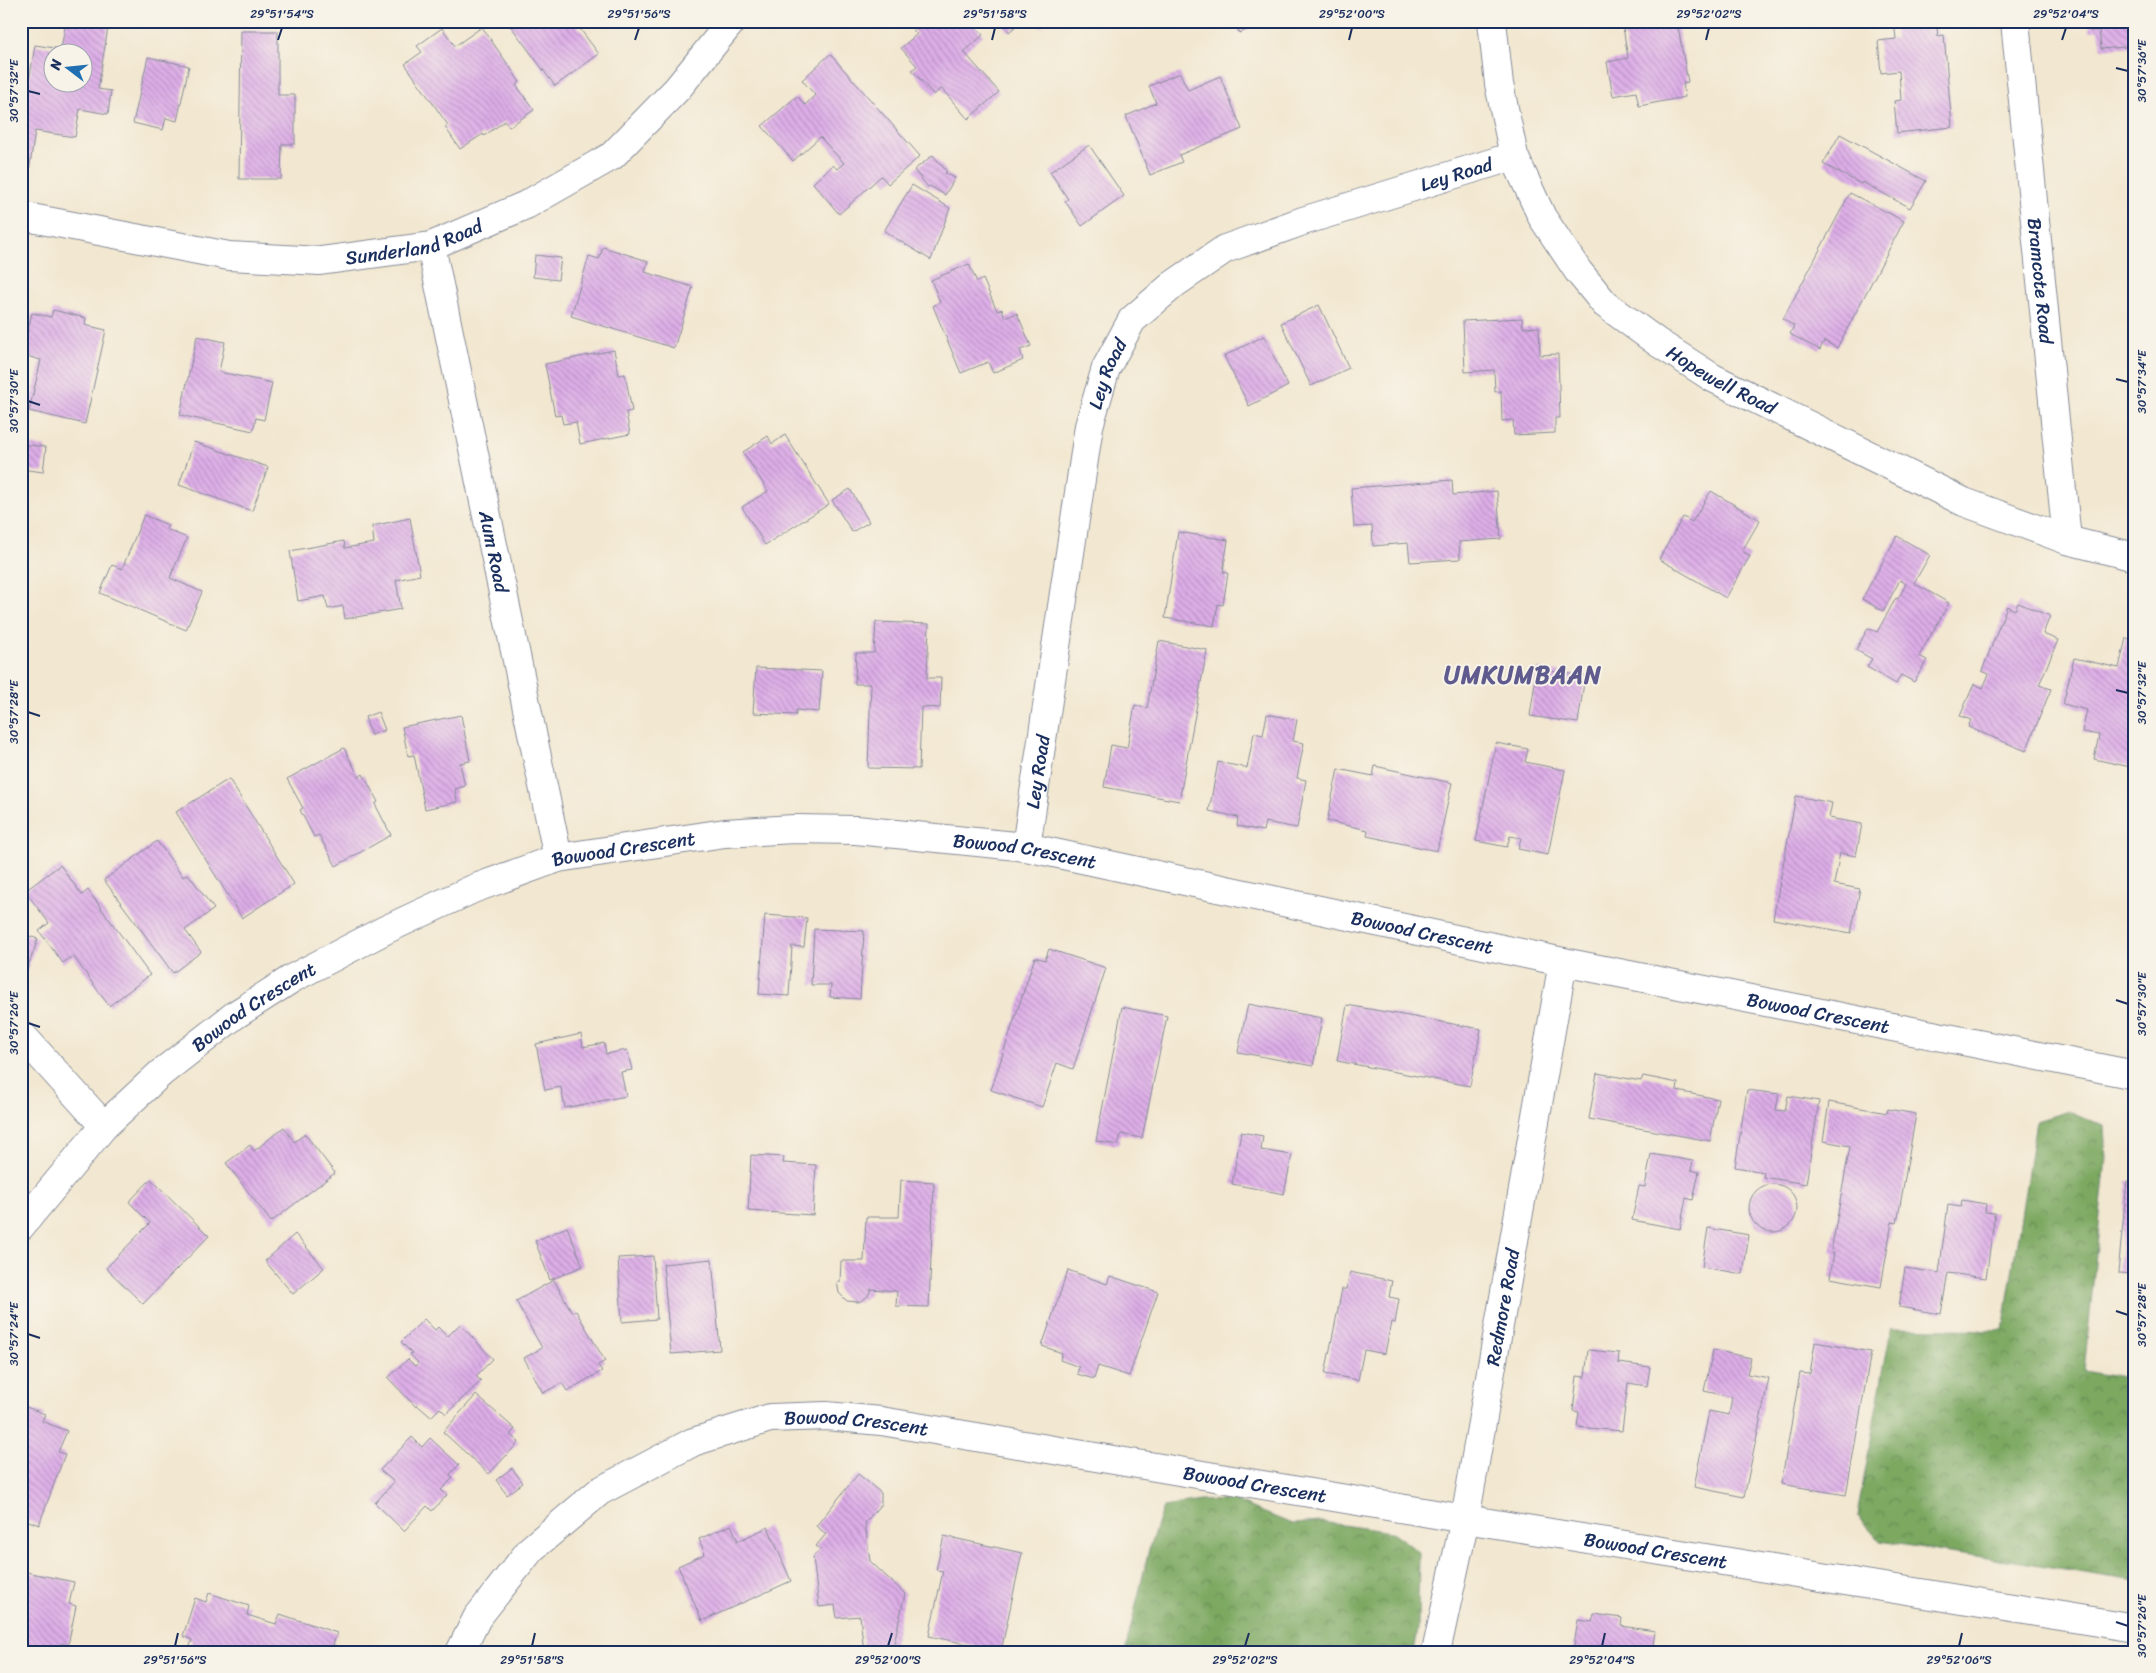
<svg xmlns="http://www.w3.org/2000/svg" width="2156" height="1673" font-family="Sriracha,sans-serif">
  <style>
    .forest { fill: url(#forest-crowns); stroke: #4b6c5f }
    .building { fill: url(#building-back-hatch); fill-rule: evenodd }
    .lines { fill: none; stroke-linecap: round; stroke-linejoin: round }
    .minor-casing { stroke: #868b97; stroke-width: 30 }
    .minor { stroke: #fff; stroke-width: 28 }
    .ticks { fill: none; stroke: #1b2f5e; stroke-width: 2 }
    .labels { text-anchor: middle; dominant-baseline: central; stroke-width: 4; stroke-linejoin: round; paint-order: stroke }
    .street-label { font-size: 19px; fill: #1b2f5e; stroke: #f7f3e8 }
    .district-label { font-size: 24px; font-weight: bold; letter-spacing: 1px; fill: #5f5b8e; stroke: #f7f3e8 }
    .neatline { fill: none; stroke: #1b2f5e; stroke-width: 2 }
    .ticks-label { font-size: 12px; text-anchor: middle; fill: #1b2f5e }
  </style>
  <defs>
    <pattern id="forest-crowns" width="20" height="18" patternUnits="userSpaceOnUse" patternTransform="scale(1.25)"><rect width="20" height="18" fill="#7ba860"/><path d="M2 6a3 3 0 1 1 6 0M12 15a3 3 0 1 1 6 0" fill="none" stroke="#648952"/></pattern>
    <pattern id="building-back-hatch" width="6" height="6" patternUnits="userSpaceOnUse" patternTransform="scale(1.25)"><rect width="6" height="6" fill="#deaee8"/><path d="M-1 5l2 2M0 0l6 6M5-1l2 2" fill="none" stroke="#b38ebf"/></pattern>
  </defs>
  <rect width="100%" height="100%" fill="#f7f3e8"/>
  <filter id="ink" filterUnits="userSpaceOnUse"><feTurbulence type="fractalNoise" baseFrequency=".02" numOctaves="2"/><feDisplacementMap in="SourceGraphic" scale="10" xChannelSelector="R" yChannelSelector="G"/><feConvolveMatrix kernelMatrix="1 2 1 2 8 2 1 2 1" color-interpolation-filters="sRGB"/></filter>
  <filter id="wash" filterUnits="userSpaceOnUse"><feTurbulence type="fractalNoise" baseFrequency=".0096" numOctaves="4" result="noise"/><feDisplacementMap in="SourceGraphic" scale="20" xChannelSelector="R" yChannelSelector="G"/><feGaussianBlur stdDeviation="1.12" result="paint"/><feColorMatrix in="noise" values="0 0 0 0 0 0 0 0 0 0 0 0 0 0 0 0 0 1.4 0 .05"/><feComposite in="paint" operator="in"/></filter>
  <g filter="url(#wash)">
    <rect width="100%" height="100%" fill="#f2e7d0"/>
    <g class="forest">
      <polygon points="2069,1111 2104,1126 2106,1158 2084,1371 2135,1380 2135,1581 1880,1541 1857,1516 1891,1328 2003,1330 2036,1121"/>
      <polygon points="1233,1500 1292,1524 1321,1522 1392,1532 1419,1552 1418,1630 1414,1652 1125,1652 1150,1545 1163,1507 1200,1501"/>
    </g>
    <g id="blocks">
      <g class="building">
        <path d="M 66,21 L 109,21 L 98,89 L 111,91 L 108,114 L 80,109 L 75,137 L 35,131 L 29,172 L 21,171 L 21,93 L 27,94 L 35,45 L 61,49 ZM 52,52 L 82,52 L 82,82 L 52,82 Z"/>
        <polygon points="507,21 574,21 599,54 555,86"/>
        <polygon points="922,21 937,21 940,25 944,21 971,21 983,35 964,52 999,92 968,119 941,88 934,95 912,70 917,66 901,48 917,34 913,30"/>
        <polygon points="1001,21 1022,21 1009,32"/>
        <polygon points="1036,21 1047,21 1041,27"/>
        <polygon points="1116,21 1130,21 1119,27"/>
        <polygon points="1235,21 1269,21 1239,33"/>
        <polygon points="1622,21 1677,21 1688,82 1683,83 1685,97 1639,106 1636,92 1613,96 1607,62 1628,58"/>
        <polygon points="1894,21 1936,21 1938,36 1944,35 1952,127 1897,133 1894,101 1901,100 1899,71 1881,73 1878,41 1896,39"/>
        <polygon points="2089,21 2135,21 2135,46 2101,49 2099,30 2090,31"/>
        <polygon points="482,27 520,82 516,85 534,110 509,127 505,121 484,136 483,134 460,149 445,127 448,125 405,64 422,52 417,46 442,28 455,46"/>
        <polygon points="241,31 278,31 278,95 295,95 295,144 282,144 281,179 239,179"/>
        <polygon points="830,54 920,156 888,184 881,176 839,214 813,183 833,165 837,169 844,163 820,137 793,161 762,126 797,96 805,105 815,95 802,80"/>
        <polygon points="148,57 189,66 177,121 166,118 163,130 133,123"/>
        <polygon points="1180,73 1188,90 1220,76 1242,129 1179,155 1182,162 1150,175 1126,116 1156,103 1149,86"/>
        <polygon points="1840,134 1926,181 1910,208 1862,182 1861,184 1823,164"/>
        <polygon points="1089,145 1124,196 1082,226 1065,201 1068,199 1050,172"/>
        <polygon points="933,155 947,172 945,173 955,178 945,195 930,186 928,187 914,170"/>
        <polygon points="912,185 950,208 931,260 884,231"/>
        <polygon points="1850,193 1904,221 1837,348 1824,341 1820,350 1790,334 1794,326 1783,319"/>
        <polygon points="603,247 648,261 645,272 693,287 674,348 571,316 589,256 599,259"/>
        <polygon points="535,255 561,258 558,280 533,277"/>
        <polygon points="969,264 977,282 983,279 997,311 1002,309 1005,318 1017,313 1031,346 1020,350 1023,360 993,373 988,362 961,373 933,306 940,302 931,280"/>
        <polygon points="1319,305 1349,368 1311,386 1281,323"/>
        <polygon points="53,310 86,318 85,325 106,330 85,424 29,411 41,360 22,355 32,313 51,317"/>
        <polygon points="1522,318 1523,328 1539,327 1540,355 1558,354 1560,418 1555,418 1555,433 1514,435 1513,420 1502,421 1501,391 1495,392 1494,370 1465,372 1463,321"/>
        <polygon points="197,336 225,342 219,372 272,383 264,420 256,418 253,431 180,415"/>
        <polygon points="1264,336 1288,386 1249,406 1224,356"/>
        <polygon points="614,350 619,375 625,374 632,411 626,412 630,434 580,444 576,422 563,424 561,415 555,416 545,364"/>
        <polygon points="785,435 829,504 765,545 742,507 768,491 743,452 768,436 772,444"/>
        <polygon points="194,442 268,467 252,511 179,485"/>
        <polygon points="21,444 46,447 43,472 21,469"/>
        <polygon points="1452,480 1453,495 1497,491 1501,539 1459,542 1460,559 1410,562 1408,543 1373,546 1372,526 1354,527 1351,488"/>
        <polygon points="850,489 869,522 852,532 832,500"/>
        <polygon points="1711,491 1760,520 1742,551 1750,556 1726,598 1659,559 1683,517 1692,522"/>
        <polygon points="144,515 168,525 166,529 187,538 170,578 202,592 186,630 100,593 112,565 122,569"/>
        <polygon points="410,518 420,575 396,580 401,609 345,619 343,606 328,609 325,596 298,601 290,551 344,541 345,548 374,543 372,526"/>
        <polygon points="1178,532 1228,540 1223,572 1228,573 1223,605 1218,604 1214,626 1165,618"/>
        <polygon points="1897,536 1930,555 1914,583 1949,603 1919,656 1927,660 1914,682 1901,675 1896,684 1867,667 1872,659 1856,650 1868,628 1877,632 1896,598 1898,599 1906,584 1900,580 1883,611 1862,599"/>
        <polygon points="2018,603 2050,616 2043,634 2058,640 2039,685 2051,689 2026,751 1968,727 1971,720 1960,716 1974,684 1983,688 1989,674 1982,671 2007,606 2015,610"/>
        <polygon points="876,622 929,624 927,678 941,678 940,708 921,707 919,769 868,768 871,684 855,684 856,653 874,653"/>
        <polygon points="2126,638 2135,640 2135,768 2094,759 2099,735 2082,732 2087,710 2063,704 2074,658 2119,668"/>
        <polygon points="1159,641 1207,650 1179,801 1104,787 1111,745 1127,748 1135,705 1147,708"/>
        <polygon points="756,668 822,671 819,712 796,710 796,715 753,713"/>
        <polygon points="1537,669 1585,676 1578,723 1530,716"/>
        <polygon points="378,712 385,730 371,735 365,717"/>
        <polygon points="1267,714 1297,720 1293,741 1304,743 1297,778 1306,780 1297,828 1265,822 1263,831 1237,826 1238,817 1209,811 1218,762 1247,768 1254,733 1263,735"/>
        <polygon points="461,715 470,761 460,763 465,786 455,789 457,802 425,809 414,755 408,756 402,727"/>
        <polygon points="1496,743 1528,749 1525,762 1565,770 1548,855 1518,849 1521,838 1510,836 1507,847 1476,841"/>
        <polygon points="344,748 359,777 363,774 378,802 375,804 391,835 336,866 319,835 314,837 300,810 303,808 287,779"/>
        <polygon points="1375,766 1452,783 1437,851 1367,836 1368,830 1327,821 1338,769 1373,776"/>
        <polygon points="229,779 294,884 242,918 176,812"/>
        <polygon points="1796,796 1832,803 1829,818 1862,824 1856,856 1840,853 1834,884 1860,889 1851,933 1773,919"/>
        <polygon points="157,841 183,877 188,874 214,909 185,930 201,952 173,973 104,880"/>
        <polygon points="60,865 82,895 88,890 150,975 109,1006 73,956 63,963 39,931 49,923 25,891"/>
        <polygon points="765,915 807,918 804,947 792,946 789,996 759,994"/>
        <polygon points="814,929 864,931 860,999 830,997 831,985 811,985"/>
        <polygon points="21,933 38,939 25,975 21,974"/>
        <polygon points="1049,949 1106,968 1073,1069 1057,1063 1042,1107 991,1090 1035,957 1045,960"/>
        <polygon points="1248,1004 1322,1018 1313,1066 1238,1052"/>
        <polygon points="1347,1005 1481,1029 1470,1086 1337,1061"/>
        <polygon points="1122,1007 1167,1016 1142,1138 1121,1134 1118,1145 1096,1141"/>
        <polygon points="581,1034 583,1047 604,1043 606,1054 627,1050 632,1070 621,1072 626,1096 565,1108 561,1087 545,1090 536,1044"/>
        <polygon points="1597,1073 1641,1081 1643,1076 1678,1083 1677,1091 1718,1099 1710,1141 1589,1119"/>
        <polygon points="1747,1090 1779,1094 1776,1110 1785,1111 1788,1096 1819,1101 1806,1184 1763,1177 1764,1172 1735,1167"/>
        <polygon points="1829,1102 1887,1113 1888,1109 1916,1114 1897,1223 1892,1222 1881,1287 1830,1278 1834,1252 1831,1252 1850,1146 1823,1141"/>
        <polygon points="284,1127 294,1142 305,1134 335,1173 271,1222 226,1163 250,1145 254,1151"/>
        <polygon points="1241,1132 1263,1136 1261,1150 1292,1155 1284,1194 1232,1184"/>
        <polygon points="1651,1154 1693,1161 1691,1170 1699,1172 1693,1200 1686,1198 1680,1229 1632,1220 1639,1186 1645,1187"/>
        <polygon points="751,1155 784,1157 783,1163 816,1165 813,1215 748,1211"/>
        <polygon points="151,1179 209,1236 143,1304 106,1268 150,1223 129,1202"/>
        <polygon points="901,1180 934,1182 929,1307 896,1306 897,1291 871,1289 868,1296 859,1302 847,1301 839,1293 837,1282 840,1282 841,1261 864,1261 866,1217 899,1217"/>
        <polygon points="2127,1181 2135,1182 2135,1274 2118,1273"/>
        <circle cx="1773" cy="1208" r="24"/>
        <polygon points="1962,1200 1986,1204 1985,1212 1995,1213 1986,1278 1948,1273 1941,1314 1899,1307 1905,1268 1939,1273 1948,1205 1961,1207"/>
        <polygon points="567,1227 583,1266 550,1280 535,1241"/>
        <polygon points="1708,1228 1749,1235 1743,1274 1702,1267"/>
        <polygon points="295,1234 324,1268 293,1294 265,1261"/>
        <polygon points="653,1256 657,1319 622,1322 618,1258"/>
        <polygon points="712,1259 720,1350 671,1354 663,1264"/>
        <polygon points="1068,1270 1107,1284 1110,1276 1158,1292 1129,1376 1098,1366 1094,1379 1077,1374 1079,1367 1060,1360 1062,1353 1042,1346"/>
        <polygon points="1350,1272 1392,1281 1389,1297 1399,1299 1395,1323 1391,1322 1385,1354 1364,1350 1358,1380 1325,1374 1342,1289 1346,1289"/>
        <polygon points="554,1280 572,1312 576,1311 605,1361 598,1365 602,1371 567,1391 562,1383 543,1393 524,1358 542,1348 516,1301"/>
        <polygon points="424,1319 435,1330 438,1327 447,1337 460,1324 493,1359 476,1376 481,1381 446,1414 440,1408 431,1417 417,1405 416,1407 388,1378 408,1359 415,1366 418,1363 410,1354 412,1353 401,1342"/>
        <polygon points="1815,1342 1871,1352 1846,1495 1781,1484 1800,1373 1810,1374"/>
        <polygon points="1588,1350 1619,1353 1618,1363 1650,1367 1647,1386 1628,1383 1622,1431 1577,1427 1579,1412 1573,1411 1577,1376 1585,1377"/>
        <polygon points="1713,1350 1751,1358 1747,1374 1769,1378 1744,1497 1694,1487 1709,1411 1729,1415 1732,1397 1704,1391"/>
        <polygon points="476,1395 515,1429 510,1435 519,1442 489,1474 443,1432"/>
        <polygon points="21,1405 45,1414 42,1421 67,1431 58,1452 65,1454 39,1525 21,1518"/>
        <polygon points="412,1437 422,1447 430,1438 459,1465 450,1474 453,1478 441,1490 447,1495 432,1511 427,1506 404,1531 375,1503 394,1482 380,1470"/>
        <polygon points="512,1468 523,1483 507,1495 496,1480"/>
        <polygon points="858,1474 881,1493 881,1504 865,1523 870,1561 905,1594 892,1652 864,1652 860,1616 837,1618 835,1605 819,1607 813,1557 820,1549 816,1546 826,1534 816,1526"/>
        <polygon points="731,1525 738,1541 768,1527 791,1581 702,1621 678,1566 705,1554 699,1539"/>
        <polygon points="944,1536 1022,1553 1001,1651 929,1636 943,1571 936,1570"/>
        <polygon points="21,1571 74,1582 69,1604 76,1606 68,1645 61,1643 60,1652 21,1652"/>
        <polygon points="209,1593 249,1606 247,1615 276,1624 280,1614 337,1633 333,1645 346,1649 345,1652 188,1652 192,1640 183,1636 195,1598 206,1602"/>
        <polygon points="1594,1614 1622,1618 1621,1626 1655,1631 1652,1652 1573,1652 1578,1620 1592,1622"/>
        <polygon points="956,1645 985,1651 984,1652 955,1652"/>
      </g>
    </g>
  </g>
  <g filter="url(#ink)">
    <use href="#blocks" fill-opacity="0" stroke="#868b97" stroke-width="1"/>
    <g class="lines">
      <g class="minor-casing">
        <g id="minor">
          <path id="s1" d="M 1492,21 L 1499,84 L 1514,156 L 1542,217 L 1578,271 L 1605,304 L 1657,342 L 1713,378 L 1964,502 L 2067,540 L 2135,557"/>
          <path id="s2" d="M 2015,21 L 2067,540"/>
          <path id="s3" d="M 21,216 L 229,256 L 320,261 L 431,246 L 526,205 L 612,156 L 677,89 L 732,21"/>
          <path id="s4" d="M 431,246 L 558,858"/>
          <path id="s5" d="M 1026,847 L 1089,426 L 1106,368 L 1132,320 L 1174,284 L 1225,249 L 1303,221 L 1514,156"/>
          <polyline points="21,1034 104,1126"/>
          <path id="s6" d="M 21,1226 L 104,1126 L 161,1073 L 235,1015 L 293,978 L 385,930 L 473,889 L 558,858 L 725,833 L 794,829 L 856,830 L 1026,847 L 1563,962 L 2135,1075"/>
          <path id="s7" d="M 460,1652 L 477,1618 L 531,1549 L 600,1491 L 693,1442 L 770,1418 L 826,1416 L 881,1421 L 1465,1519 L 2135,1628"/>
          <path id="s8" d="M 1436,1652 L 1465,1519 L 1563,962"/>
        </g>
      </g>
      <use href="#minor" class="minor"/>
    </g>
  </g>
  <path class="ticks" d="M 278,40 L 282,28M 635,40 L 639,28M 992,40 L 995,28M 1349,40 L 1352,28M 1706,40 L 1709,28M 2062,40 L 2066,28M 2116,68 L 2128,71M 28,91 L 40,94M 2116,379 L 2128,382M 28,401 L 40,405M 2116,690 L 2128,693M 28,712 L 40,716M 2116,1000 L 2128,1004M 28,1023 L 40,1027M 2116,1311 L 2128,1315M 28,1334 L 40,1338M 2116,1622 L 2128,1626M 175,1646 L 178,1633M 532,1646 L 535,1633M 888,1646 L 892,1633M 1245,1646 L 1249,1633M 1602,1646 L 1605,1633M 1959,1646 L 1962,1633"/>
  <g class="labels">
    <g class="street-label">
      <text stroke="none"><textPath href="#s5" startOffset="901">Ley Road</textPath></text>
      <text stroke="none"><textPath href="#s3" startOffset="399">Sunderland Road</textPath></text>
      <text stroke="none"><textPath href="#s2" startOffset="261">Bramcote Road</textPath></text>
      <text stroke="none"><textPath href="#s5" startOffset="481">Ley Road</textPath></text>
      <text stroke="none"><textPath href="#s1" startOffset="451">Hopewell Road</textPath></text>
      <text stroke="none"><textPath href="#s4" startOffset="312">Aum Road</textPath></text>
      <text stroke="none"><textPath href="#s5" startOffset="76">Ley Road</textPath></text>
      <text stroke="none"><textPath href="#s6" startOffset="728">Bowood Crescent</textPath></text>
      <text stroke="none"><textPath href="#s6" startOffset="1132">Bowood Crescent</textPath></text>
      <text stroke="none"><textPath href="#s6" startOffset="1538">Bowood Crescent</textPath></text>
      <text stroke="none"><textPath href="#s6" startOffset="322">Bowood Crescent</textPath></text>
      <text stroke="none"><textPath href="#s6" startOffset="1942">Bowood Crescent</textPath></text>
      <text stroke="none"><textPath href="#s8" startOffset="351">Redmore Road</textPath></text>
      <text stroke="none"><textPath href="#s7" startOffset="488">Bowood Crescent</textPath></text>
      <text stroke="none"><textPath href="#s7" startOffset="892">Bowood Crescent</textPath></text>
      <text stroke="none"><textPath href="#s7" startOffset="1298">Bowood Crescent</textPath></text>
    </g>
    <g class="district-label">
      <text x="1523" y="675">UMKUMBAAN</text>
    </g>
  </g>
  <rect width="2156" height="1673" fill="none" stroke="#f7f3e8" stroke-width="55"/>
  <g transform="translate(68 68) rotate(286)"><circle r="24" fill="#f7f3e8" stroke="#9fa5b1"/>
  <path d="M0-4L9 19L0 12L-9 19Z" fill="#1f6fb2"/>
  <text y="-8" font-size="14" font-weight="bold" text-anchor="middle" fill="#1b2f5e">N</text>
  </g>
  <rect x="28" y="28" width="2100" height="1618" class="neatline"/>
  <g class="ticks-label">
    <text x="282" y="18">29°51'54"S</text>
    <text x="639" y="18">29°51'56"S</text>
    <text x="995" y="18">29°51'58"S</text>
    <text x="1352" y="18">29°52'00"S</text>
    <text x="1709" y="18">29°52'02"S</text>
    <text x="2066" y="18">29°52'04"S</text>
    <text transform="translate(2142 71) rotate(-90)" y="4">30°57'36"E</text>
    <text transform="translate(14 91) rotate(-90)" y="4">30°57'32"E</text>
    <text transform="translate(2142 382) rotate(-90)" y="4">30°57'34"E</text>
    <text transform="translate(14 401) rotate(-90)" y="4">30°57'30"E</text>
    <text transform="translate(2142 693) rotate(-90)" y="4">30°57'32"E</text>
    <text transform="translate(14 712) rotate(-90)" y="4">30°57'28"E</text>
    <text transform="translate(2142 1004) rotate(-90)" y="4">30°57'30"E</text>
    <text transform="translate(14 1023) rotate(-90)" y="4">30°57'26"E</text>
    <text transform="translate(2142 1315) rotate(-90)" y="4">30°57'28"E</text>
    <text transform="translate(14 1334) rotate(-90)" y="4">30°57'24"E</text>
    <text transform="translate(2142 1626) rotate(-90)" y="4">30°57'26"E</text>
    <text x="175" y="1664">29°51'56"S</text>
    <text x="532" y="1664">29°51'58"S</text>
    <text x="888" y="1664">29°52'00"S</text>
    <text x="1245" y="1664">29°52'02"S</text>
    <text x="1602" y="1664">29°52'04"S</text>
    <text x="1959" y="1664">29°52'06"S</text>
  </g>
</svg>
